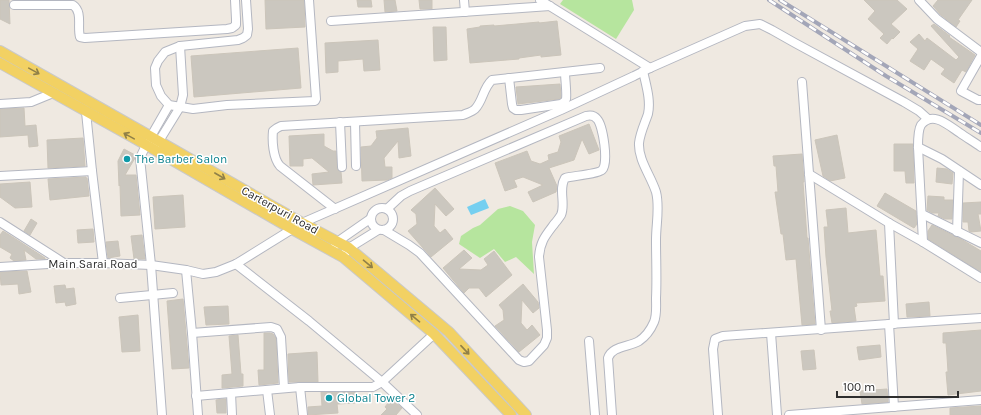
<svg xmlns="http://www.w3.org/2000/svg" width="981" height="415" font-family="Karla,sans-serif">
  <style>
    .green { fill: #b6e59e }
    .water { fill: #75cff0 }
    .building { fill: #cbc7bf; stroke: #cbc5ba }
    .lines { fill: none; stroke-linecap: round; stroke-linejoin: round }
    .minor-casing { stroke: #b4b7c1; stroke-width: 10 }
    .major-casing { stroke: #c9c9c9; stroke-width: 12 }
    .minor { stroke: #fff; stroke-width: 8 }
    .major { stroke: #f2d163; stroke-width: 10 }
    .rail-casing { stroke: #a3a6b8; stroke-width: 4 }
    .rail { stroke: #fff; stroke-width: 2.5; stroke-dasharray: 8; stroke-linecap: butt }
    .oneway { stroke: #908048 }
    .culture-dot { fill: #0f9aa8; stroke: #fff; stroke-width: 1.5 }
    .labels { text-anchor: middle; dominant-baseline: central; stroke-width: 3; stroke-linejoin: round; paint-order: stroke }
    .culture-label { font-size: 12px; fill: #0d838f; stroke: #fff; text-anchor: start }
    .street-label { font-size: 12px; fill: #2e2e2e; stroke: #fff }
  </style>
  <rect width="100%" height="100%" fill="#efe9e1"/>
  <g class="green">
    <polygon points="563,0 632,0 634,10 616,39 560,4"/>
    <polygon points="510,206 523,211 535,225 532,242 534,274 516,257 505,262 494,249 480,258 459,244 461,236 473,228 480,225 498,209"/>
  </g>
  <polygon class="water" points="485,199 489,208 471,215 467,207"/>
  <g class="building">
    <polygon points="0,0 9,0 10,24 0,19"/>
    <polygon points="265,0 304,0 305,27 266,29"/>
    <polygon points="357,0 371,0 372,7 358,7"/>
    <polygon points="384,0 395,0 397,11 385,12"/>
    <polygon points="419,0 432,0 432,9 420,9"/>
    <polygon points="864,0 897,0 907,9 891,24 900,32 893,39 892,38 887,44 880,38 884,34 868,19 875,11"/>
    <polygon points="938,0 972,0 958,20 960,21 956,27 941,15 933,6"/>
    <polygon points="557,21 561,55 541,57 541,55 519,58 519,59 470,63 467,29 480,27 480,26 494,25 494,26 517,24 539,22 539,23"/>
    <polygon points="934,24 950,36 949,37 975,55 966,72 962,70 954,83 941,74 945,69 931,59 924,70 910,61 918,49 910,42 919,34 925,41 927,38 956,60 959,57 931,26"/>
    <polygon points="433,27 446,27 447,60 434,61"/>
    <polygon points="378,40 380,70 364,71 363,59 338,61 338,72 326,73 325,43"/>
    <polygon points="298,48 301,88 194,97 191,56"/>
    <polygon points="560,84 561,96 561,98 559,99 518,104 516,87"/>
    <polygon points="24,108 25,126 36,125 38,146 29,147 28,135 0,137 0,109"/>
    <polygon points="589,124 599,150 589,154 582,139 574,160 549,168 557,186 556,192 533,202 528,192 543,185 523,177 514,180 517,187 505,191 495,163 527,151 531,161 540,164 549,160 548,155 558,152 561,142 559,136"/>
    <polygon points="408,128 411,156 399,158 398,141 384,158 385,167 392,167 392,178 387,180 362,181 361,147 371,146 377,138 376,131"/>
    <polygon points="324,134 324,146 333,151 336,151 337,168 338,170 341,172 342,183 313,185 312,174 329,172 312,158 303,159 303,166 290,166 289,136"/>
    <polygon points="837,135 845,178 830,181 823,176 815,140"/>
    <polygon points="83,138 85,166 48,168 47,140"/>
    <polygon points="894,144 913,144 914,183 906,183 905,171 894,171"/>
    <polygon points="124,149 135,155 135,158 125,175 136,175 140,215 121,216 120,185 119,186 118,161"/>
    <polygon points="802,154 804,182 803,182 807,238 808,238 815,324 802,325 796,259 786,260 783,234 781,234 775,192 778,192 776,166 774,166 773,156"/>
    <polygon points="937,168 947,169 953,173 952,184 936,182"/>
    <polygon points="86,177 86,178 87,178 89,196 50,200 48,179"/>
    <polygon points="30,182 32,207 15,208 0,197 0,184"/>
    <polygon points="435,188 454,209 446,216 435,204 434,226 440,233 445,229 453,239 431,257 408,231 417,224 416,214 411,210"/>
    <polygon points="885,193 916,211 917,224 914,228 877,206"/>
    <polygon points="183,195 185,227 155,229 153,197"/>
    <polygon points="928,196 944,197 944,200 953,200 952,219 945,219 938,216 939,213 932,213 927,210"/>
    <polygon points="981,202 981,214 978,214 981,231 971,232 969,231 968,222 963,222 963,203"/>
    <polygon points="846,208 848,233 876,230 880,276 883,276 885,301 856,303 857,306 854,307 856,321 832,323 830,311 832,311 826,257 824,227 828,227 826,210"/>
    <polygon points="31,219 37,223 30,235 24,231"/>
    <polygon points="932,225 961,239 981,251 981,272 928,239 928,231"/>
    <polygon points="93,229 94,242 78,243 77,230"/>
    <polygon points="3,231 11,236 45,258 45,259 36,259 24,250 26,260 14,261 10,258 12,254 0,247 0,235"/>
    <polygon points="142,235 145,259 134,259 131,236"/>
    <polygon points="118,241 120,256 108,258 106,242"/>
    <polygon points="464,250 472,258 459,269 481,270 488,265 484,259 494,251 512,275 486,297 479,288 469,288 464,293 443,268"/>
    <polygon points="27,271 31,292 19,294 18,284 1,285 0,272"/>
    <polygon points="523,284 538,302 539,308 533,313 522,300 521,323 527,330 532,325 540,335 519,352 495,326 504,320 503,310 499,305"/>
    <polygon points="65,285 66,289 74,288 76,304 66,306 65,302 56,303 54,286"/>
    <polygon points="183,299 189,368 172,369 167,301"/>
    <polygon points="929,302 930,316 907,317 906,304"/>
    <polygon points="228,306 229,324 206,325 204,307"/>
    <polygon points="138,315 140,351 122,352 119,317"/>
    <polygon points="981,330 981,391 948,395 946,372 948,372 947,356 946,343 943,343 943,333"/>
    <polygon points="264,333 270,333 273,334 276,338 278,383 259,385 258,370 264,370"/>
    <polygon points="238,335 241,374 243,374 243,386 222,388 222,375 232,374 229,336"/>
    <polygon points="880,345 881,357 859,360 857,347"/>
    <polygon points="814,350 816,369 803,370 801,351"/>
    <polygon points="317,352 318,382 289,382 288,354"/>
    <polygon points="887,389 888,402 862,404 860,391"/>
    <polygon points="321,392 356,392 356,403 337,404 338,413 308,415 308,407 322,406"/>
    <polygon points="223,399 226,399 226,413 217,413 216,400"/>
    <polygon points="391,399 402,408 396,415 381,415 387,409 385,407"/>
    <polygon points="981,406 981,415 950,415 950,408"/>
  </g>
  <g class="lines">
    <g class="minor-casing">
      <g id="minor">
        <polyline points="246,0 248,29 247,35 243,38 238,40 180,46 165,52 158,61 155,68 156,85 161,96 169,105 193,109 227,105 315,101 316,99 309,0"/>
        <polyline points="464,0 465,12"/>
        <polyline points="540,0 650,68"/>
        <polyline points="919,0 937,19 981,52"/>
        <path d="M 14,5 L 73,5 C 83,12 77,27 80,37 L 85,38 L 227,29 L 232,28 L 236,25 L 236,19 L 235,0"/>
        <polyline points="331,21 550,6"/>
        <polyline points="981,56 961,91 978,100 981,100"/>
        <path d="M 509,78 L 512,104 L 513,108 L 516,110 L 521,110 L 561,104 C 564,102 565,102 566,99 C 567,93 565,79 565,72"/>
        <polyline points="802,82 821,330"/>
        <polyline points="0,104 31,102 53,93"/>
        <polyline points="86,112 92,171 103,263"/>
        <polyline points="340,122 342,167"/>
        <polyline points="355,122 356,166"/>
        <polyline points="156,146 180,107 183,95 180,46"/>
        <polyline points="918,147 942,159 981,185"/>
        <polyline points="809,174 889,223 923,242 981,278"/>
        <polyline points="0,176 92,171"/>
        <circle cx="382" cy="219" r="11"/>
        <path d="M 335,209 L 280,166 C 273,158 272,141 273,131 L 277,128 L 281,126 L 463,115 C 467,113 472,112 475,109 C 483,101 483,88 492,80 L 600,68"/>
        <polyline points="922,214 981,243"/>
        <polyline points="0,222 64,263"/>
        <polyline points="889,223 894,324"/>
        <path d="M 384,230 L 409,245 L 420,253 L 519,360 L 524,362 L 529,361 L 544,345 L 547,338 L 547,330 L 539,257 C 540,241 546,235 555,223 C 557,221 559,218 561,215 C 566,204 558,189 565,178 C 572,176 598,174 602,170 C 609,164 603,125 597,119 C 594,115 590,115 586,116 L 410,191 L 401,196 L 387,209"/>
        <polyline points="957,232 959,171"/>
        <path d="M 923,242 L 918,147 C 918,141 918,130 921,125 C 933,110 949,126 960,133 C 967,138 974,142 981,147"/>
        <polyline points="335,246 337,242 370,219"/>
        <polyline points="346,252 349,248 378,230"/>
        <polyline points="236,264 309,321 382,382 417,415"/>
        <polyline points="0,267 64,263 103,263 151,265 186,270 203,274 216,272 236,264 302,223 561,110 634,76 650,68 745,26 760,24 772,30 795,43 904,102 919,111 928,119"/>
        <polyline points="186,270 192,333 198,415"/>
        <polyline points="120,298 173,293"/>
        <polyline points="192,333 271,327 277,329 281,337 284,388"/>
        <polyline points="771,333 777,415"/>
        <polyline points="589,341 595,415"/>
        <polyline points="300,387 303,415"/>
        <polyline points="267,390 270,415"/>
        <polyline points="231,393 232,415"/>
        <polyline points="196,396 300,387 373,387 382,382 434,334"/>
        <polyline points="894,407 889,324 981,318"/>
        <polyline points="162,415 151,265 140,158 146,145 169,105"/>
        <path d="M 612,415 L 608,358 C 612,346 629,347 639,341 C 645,337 651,329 654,322 C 657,315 656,306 656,298 C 657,279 656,259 656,240 C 656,224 660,207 656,192 C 651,176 638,160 639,143 C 640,133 645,123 648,114 C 651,100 646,85 643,71"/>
        <polyline points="718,415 713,349 715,339 723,336 889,324"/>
        <polyline points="789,415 981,400"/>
      </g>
    </g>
    <g class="major-casing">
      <g id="major">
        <polyline points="0,51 141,131 302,223 349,248 449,332 526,415"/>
        <polyline points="0,63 136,139 292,229 343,257 434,334 511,415"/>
      </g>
    </g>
    <use href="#minor" class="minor"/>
    <use href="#major" class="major"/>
    <g class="rail-casing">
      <g id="rail">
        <polyline points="769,0 886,76 981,133"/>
        <polyline points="780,0 981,125"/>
      </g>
    </g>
    <use href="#rail" class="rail"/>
  </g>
  <defs><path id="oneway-shaft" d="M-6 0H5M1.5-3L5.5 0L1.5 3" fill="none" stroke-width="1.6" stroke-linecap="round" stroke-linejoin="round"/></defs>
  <g class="oneway">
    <use href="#oneway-shaft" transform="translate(34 71) rotate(29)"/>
    <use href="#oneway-shaft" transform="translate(129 136) rotate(-151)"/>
    <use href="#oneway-shaft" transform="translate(220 176) rotate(30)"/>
    <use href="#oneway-shaft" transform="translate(368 264) rotate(40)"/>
    <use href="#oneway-shaft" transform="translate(415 318) rotate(-140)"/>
    <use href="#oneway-shaft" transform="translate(465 350) rotate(47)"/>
  </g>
  <g class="culture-dot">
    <circle cx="127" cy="159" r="4"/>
    <circle cx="329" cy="398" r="4"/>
  </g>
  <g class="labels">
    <g class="culture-label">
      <text x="135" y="159">The Barber Salon</text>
      <text x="337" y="398">Global Tower 2</text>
    </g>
    <g class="street-label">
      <text transform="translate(280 210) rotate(29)">Carterpuri Road</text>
      <text x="93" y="264">Main Sarai Road</text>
    </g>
  </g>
  <path d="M837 391v6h121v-6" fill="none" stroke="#2e2e2e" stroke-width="2"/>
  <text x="843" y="391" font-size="12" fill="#2e2e2e" stroke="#ffffff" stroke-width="3" paint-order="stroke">100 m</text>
</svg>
